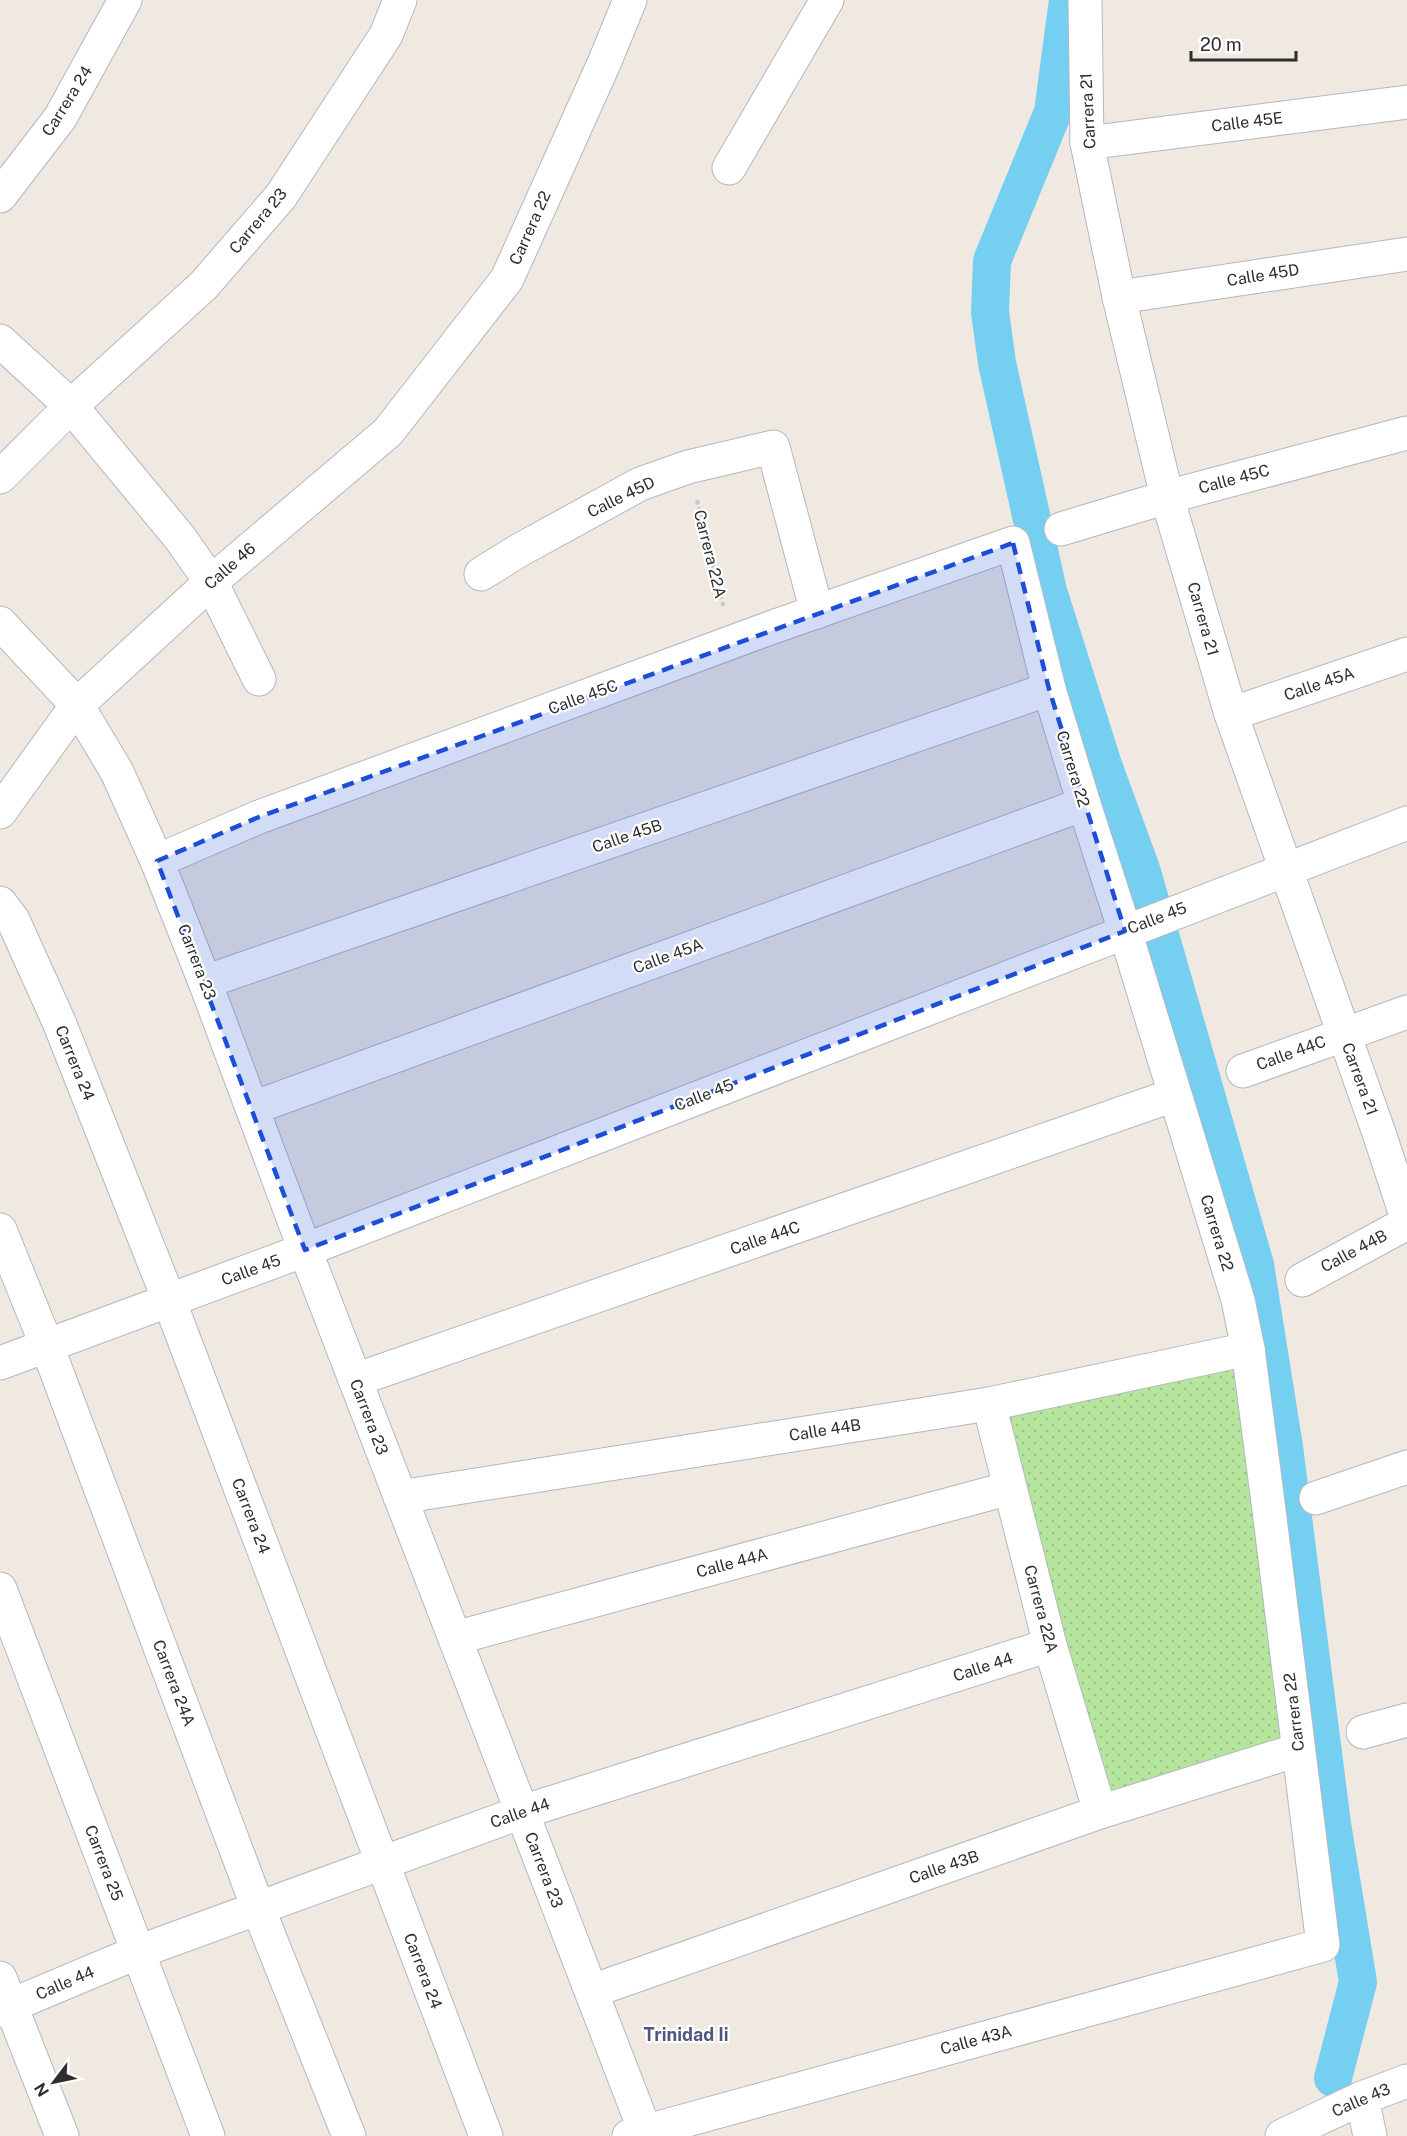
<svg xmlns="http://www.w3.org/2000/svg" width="1407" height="2136" font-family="'Public Sans',sans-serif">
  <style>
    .park { fill: url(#park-dots) }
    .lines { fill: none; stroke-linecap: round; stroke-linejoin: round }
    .canal { stroke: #75cff0; stroke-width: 38 }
    .minor-casing { stroke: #b4b7c1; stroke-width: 35 }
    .path { stroke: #c9c9c9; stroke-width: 4; stroke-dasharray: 4.5 3; stroke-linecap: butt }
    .minor { stroke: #fff; stroke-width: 33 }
    .marked { fill: #1d4ed8; fill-opacity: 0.2; stroke: #1d4ed8; stroke-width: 4.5; stroke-dasharray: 12 8; stroke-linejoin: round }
    .labels { text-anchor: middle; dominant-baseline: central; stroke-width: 4.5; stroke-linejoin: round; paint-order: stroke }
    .street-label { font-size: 16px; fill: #2e2e2e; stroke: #fff }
    .neighbourhood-label { font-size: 18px; font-weight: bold; fill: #4d5680; stroke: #fff }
  </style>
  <defs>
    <pattern id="park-dots" width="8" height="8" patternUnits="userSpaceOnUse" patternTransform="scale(1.5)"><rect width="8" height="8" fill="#b6e59e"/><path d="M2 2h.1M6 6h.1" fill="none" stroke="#9dc588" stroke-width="1.8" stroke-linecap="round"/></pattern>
  </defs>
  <rect width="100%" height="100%" fill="#efe9e1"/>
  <polygon class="park" points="1248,1349 1298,1750 1100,1812 989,1404"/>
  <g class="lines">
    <polyline class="canal" points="1068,0 1053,112 992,261 990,312 997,363 1048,591 1103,765 1141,869 1255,1265 1284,1447 1332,1824 1358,1982 1333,2078"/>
    <g class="minor-casing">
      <g id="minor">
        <polyline points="1085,0 1087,143 1119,297 1167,497 1231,714 1379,1133 1407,1218"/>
        <polyline points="1087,143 1407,102"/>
        <polyline points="729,168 827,0"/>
        <polyline points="0,196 60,118 125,0"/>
        <polyline points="1119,297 1407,254"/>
        <polyline points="0,341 71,406 180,538 211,582 259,679"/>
        <polyline points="0,477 71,406 204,285 281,196 386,35 400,0"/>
        <polyline points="1061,529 1167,497 1407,433"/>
        <polyline points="481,574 518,551 640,484 688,467 773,447 817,612"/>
        <polyline points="0,623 77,705 117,772 157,861 205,982 305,1250 647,2136"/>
        <polyline points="1231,714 1407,654"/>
        <polyline points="0,812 77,705 211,582 388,432 507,279 605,61 630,0"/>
        <polyline points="157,861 259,817 770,628 1013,543 1049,689 1084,804 1125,931 1238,1300 1248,1349 1269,1510 1323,1945 629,2136"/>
        <polyline points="0,903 13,920 59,1022 169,1300 486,2136"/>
        <polyline points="205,982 1049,689"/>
        <polyline points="1243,1071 1407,1012"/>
        <polyline points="253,1108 1084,804"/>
        <polyline points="0,1230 47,1346 258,1908 349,2136"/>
        <polyline points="1302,1280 1407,1223"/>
        <polyline points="0,1363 305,1250 1407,823"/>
        <polyline points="355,1380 1174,1095"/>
        <polyline points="989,1404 1050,1645 1100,1812"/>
        <polyline points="400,1497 989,1404 1248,1349"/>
        <polyline points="1316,1498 1407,1467"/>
        <polyline points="0,1589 208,2136"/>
        <polyline points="455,1638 1010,1488"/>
        <polyline points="1363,1732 1407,1720"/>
        <polyline points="0,1978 62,2136"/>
        <polyline points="592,1991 1100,1812 1298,1750"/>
        <polyline points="0,2010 138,1952 522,1812 1050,1645"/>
        <polyline points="1362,2098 1370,2136"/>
        <polyline points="1282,2136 1362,2098 1407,2081"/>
      </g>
    </g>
    <polyline class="path" points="697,500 724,609"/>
    <use href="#minor" class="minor"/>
  </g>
  <path class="marked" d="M 1013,543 L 1049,689 L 1125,931 L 305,1250 L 157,861 L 259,817 Z"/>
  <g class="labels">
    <g class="street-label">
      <text transform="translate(67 101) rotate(-58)">Carrera 24</text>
      <text transform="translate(1088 111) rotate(-93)">Carrera 21</text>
      <text transform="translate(1247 122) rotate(-7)">Calle 45E</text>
      <text transform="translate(258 221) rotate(-50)">Carrera 23</text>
      <text transform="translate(530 228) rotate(-66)">Carrera 22</text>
      <text transform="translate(1263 275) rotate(-9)">Calle 45D</text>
      <text transform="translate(1234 479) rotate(-15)">Calle 45C</text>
      <text transform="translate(621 497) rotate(-26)">Calle 45D</text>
      <text transform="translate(710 554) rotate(76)">Carrera 22A</text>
      <text transform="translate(230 566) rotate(-41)">Calle 46</text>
      <text transform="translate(1203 619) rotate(74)">Carrera 21</text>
      <text transform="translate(1319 684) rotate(-19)">Calle 45A</text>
      <text transform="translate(583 697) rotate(-20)">Calle 45C</text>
      <text transform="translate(1073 769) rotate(73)">Carrera 22</text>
      <text transform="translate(627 836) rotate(-19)">Calle 45B</text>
      <text transform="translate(1157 918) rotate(-21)">Calle 45</text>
      <text transform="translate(668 956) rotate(-20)">Calle 45A</text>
      <text transform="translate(197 962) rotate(69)">Carrera 23</text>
      <text transform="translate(1291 1053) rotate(-20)">Calle 44C</text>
      <text transform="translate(75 1063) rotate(68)">Carrera 24</text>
      <text transform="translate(1360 1079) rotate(70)">Carrera 21</text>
      <text transform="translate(704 1095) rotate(-21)">Calle 45</text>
      <text transform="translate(1217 1233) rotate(73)">Carrera 22</text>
      <text transform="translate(765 1238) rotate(-19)">Calle 44C</text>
      <text transform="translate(1354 1251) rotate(-28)">Calle 44B</text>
      <text transform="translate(251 1270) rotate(-20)">Calle 45</text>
      <text transform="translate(369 1417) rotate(69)">Carrera 23</text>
      <text transform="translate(825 1430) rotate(-9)">Calle 44B</text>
      <text transform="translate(251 1516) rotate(69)">Carrera 24</text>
      <text transform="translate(732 1563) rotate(-15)">Calle 44A</text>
      <text transform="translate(1041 1609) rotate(75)">Carrera 22A</text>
      <text transform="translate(983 1667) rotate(-18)">Calle 44</text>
      <text transform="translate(174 1683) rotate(69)">Carrera 24A</text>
      <text transform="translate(1294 1712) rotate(-97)">Carrera 22</text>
      <text transform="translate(520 1813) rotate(-19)">Calle 44</text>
      <text transform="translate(104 1863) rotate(69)">Carrera 25</text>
      <text transform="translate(944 1867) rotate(-19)">Calle 43B</text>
      <text transform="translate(544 1870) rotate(69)">Carrera 23</text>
      <text transform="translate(423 1971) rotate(69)">Carrera 24</text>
      <text transform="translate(65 1983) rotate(-23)">Calle 44</text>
      <text transform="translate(976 2040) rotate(-15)">Calle 43A</text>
      <text transform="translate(1361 2100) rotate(-23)">Calle 43</text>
    </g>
    <g class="neighbourhood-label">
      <text x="686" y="2034">Trinidad Ii</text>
    </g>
  </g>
  <g transform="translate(54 2082) rotate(238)" stroke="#ffffff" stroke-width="4.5" paint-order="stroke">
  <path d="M0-4.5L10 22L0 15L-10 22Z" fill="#2e2e2e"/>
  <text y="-9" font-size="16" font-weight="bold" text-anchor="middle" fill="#2e2e2e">N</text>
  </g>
  <path d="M1191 51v9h105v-9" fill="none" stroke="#2e2e2e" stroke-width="3"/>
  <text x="1200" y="51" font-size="18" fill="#2e2e2e" stroke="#ffffff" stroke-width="4.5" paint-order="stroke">20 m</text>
</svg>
